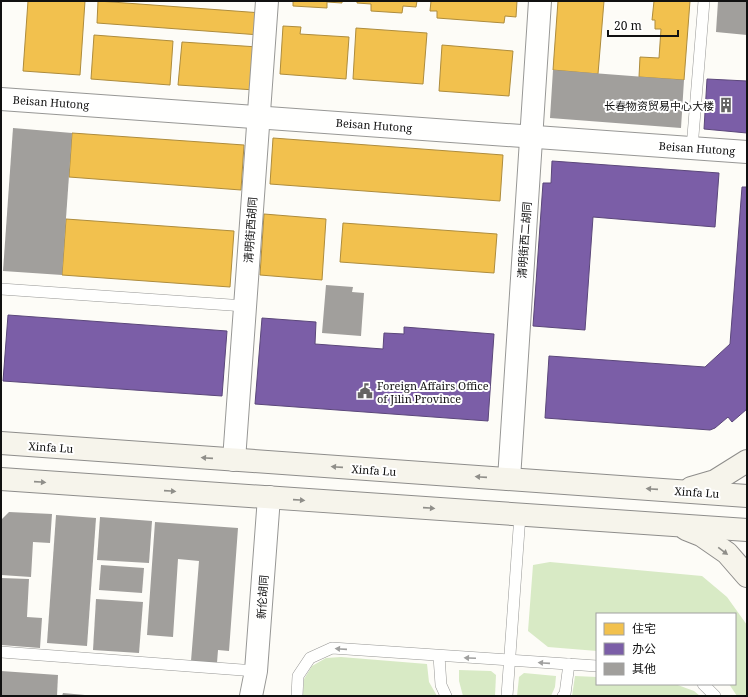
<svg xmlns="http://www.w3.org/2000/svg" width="748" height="697" font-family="'Noto Serif','Noto Sans SC',serif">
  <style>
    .forest { fill: #d8eac5 }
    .homes { fill: #f2c14e; stroke: #ae8c3c }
    .offices { fill: #7b5ea7; stroke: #5b477a }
    .building { fill: #a19f9c }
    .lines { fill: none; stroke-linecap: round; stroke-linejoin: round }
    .service-casing { stroke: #979795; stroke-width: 12 }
    .minor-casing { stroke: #979795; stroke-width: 24 }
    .secondary-casing { stroke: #8e8d8b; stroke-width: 24 }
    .service { stroke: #fffffe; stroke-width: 11 }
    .minor { stroke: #fffffe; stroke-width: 22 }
    .secondary { stroke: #f6f4eb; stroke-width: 22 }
    .oneway { fill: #8f8e89 }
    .oneway2 { fill: #a0a09f }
    .labels { text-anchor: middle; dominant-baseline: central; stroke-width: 4; stroke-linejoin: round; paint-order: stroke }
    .street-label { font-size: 11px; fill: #111; stroke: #fff }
    .poi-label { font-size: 11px; fill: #111; stroke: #fff; text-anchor: end }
  </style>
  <rect width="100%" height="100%" fill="#fdfcf7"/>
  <g class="forest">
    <polygon points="550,562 702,576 727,597 747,625 747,696 737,696 729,684 735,684 735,614 597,614 597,651 548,647 528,631 533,565"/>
    <polygon points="341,657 427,664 429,682 437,696 303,696 304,679 312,666 326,658"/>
    <polygon points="459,670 491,671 496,675 495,696 463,696 459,681"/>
    <polygon points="524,673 556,676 555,687 551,696 517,696 519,677"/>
    <polygon points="575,676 597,677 597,684 675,684 694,691 700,696 572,696"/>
  </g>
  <g class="homes">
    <polygon points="28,1 85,1 80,75 23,71"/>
    <polygon points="98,1 262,13 260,35 97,23"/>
    <polygon points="293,1 342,1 342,3 327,2 327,8 293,6"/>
    <polygon points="357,1 417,1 416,7 403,6 402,13 371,11 371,4 357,3"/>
    <polygon points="431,1 517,1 516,17 505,16 504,23 437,18 437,11 430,11"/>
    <polygon points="558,1 604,1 598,74 553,70"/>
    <polygon points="654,1 690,1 684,80 639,77 640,57 659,58 661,29 655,29 655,20 652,20"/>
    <polygon points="283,26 301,27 300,34 349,37 346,79 280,74"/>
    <polygon points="356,28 427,33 423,84 353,79"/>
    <polygon points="94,35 173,41 170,85 91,79"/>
    <polygon points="182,42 258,47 255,90 178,85"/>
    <polygon points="442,45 513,51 509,96 439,91"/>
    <polygon points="72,133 244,145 241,190 69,177"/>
    <polygon points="273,138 503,155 500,201 270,184"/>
    <polygon points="264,214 326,219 322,280 260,275"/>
    <polygon points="66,219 234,231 230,287 62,275"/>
    <polygon points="343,223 497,234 494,273 340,262"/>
  </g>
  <g class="offices">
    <polygon points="707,79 747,81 747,133 704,129"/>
    <polygon points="552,161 719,173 715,227 593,217 585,330 533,326 543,183 551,183"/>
    <polygon points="742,187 747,187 747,409 732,422 728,417 715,428 710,430 545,418 549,356 705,367 730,344"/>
    <polygon points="8,315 227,331 222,396 3,381"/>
    <polygon points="262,318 316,322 315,344 383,349 384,333 404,334 404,327 494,334 488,421 255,404"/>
  </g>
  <g class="building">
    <polygon points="718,1 747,1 747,35 716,32"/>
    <polygon points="553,70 684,80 681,128 550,118"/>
    <polygon points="13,128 72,133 62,275 3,271"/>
    <polygon points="326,285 353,287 352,292 364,293 361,336 322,333"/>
    <polygon points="9,512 52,514 50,543 33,542 31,577 1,575 1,520"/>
    <polygon points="56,515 96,518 87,646 47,643"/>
    <polygon points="100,517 152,521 149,563 97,560"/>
    <polygon points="155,522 238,528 229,651 218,650 217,663 191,661 199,561 178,559 173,637 147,635"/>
    <polygon points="101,565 144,568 142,593 99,590"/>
    <polygon points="1,578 29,579 27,617 42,618 40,648 1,645"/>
    <polygon points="96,599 143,602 139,653 93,650"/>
    <polygon points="1,671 58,675 57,696 1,696"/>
    <polygon points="63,693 85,695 85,696 62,696"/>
  </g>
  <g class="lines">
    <g class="service-casing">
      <g id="service">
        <polyline points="692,148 704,1"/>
        <polyline points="1,289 245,306"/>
        <polyline points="1,652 256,671"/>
        <polyline points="439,656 441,685 446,696"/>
        <polyline points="703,684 715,696"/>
        <polyline points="297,696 298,676 310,658 332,648 597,666"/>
        <polyline points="507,696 520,515"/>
        <polyline points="563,696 565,694 569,664"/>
      </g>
    </g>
    <g class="minor-casing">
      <g id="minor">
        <polyline points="1,99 747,152"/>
        <polyline points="234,460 267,1"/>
        <polyline points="509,479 540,1"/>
        <polyline points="251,696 256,671 269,497"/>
      </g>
    </g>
    <g class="secondary-casing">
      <g id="secondary">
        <polyline points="1,443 747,496"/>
        <polyline points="1,479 747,530"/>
        <polyline points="691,488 715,481 747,461"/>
        <polyline points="686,529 701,535 727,553 747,576"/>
      </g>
    </g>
    <use href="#service" class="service"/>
    <use href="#minor" class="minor"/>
    <use href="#secondary" class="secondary"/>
  </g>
  <defs><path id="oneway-solid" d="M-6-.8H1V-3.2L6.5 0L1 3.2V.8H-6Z"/></defs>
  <g class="oneway">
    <use href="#oneway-solid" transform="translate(207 458) rotate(-176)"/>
    <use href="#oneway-solid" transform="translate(337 467) rotate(-176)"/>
    <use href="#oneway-solid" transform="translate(481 477) rotate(-176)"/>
    <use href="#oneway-solid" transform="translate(40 482) rotate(4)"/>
    <use href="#oneway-solid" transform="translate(652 489) rotate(-176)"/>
    <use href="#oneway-solid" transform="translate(170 491) rotate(4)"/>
    <use href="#oneway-solid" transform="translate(299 500) rotate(4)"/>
    <use href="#oneway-solid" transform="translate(429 508) rotate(4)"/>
    <use href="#oneway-solid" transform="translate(723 551) rotate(37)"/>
  </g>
  <g class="oneway2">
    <use href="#oneway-solid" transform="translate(341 649) rotate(-176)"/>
    <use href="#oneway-solid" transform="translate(470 658) rotate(-177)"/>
    <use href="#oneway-solid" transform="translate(544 663) rotate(-176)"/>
  </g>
  <defs>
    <g id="building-bare" transform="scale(1.2)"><path d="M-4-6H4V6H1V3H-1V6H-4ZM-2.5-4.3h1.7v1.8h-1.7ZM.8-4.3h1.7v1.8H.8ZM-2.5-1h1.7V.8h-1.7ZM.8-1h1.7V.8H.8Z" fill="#646362" stroke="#fff" stroke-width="2.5" paint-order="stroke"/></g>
    <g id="civic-bare" transform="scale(1.2)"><path d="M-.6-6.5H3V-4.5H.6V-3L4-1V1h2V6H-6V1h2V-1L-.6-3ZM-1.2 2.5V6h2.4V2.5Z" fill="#646362" stroke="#fff" stroke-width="2.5" paint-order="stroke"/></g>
  </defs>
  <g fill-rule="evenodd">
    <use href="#building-bare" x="726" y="105"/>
    <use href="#civic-bare" x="365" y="391"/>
  </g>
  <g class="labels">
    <g class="street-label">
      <text transform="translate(51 102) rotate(4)">Beisan Hutong</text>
      <text transform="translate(374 125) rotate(4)">Beisan Hutong</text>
      <text transform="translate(697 148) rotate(4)">Beisan Hutong</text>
      <text transform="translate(250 230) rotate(-86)">清明街西胡同</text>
      <text transform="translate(524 240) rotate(-86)">清明街西二胡同</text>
      <text transform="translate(51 447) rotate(4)">Xinfa Lu</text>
      <text transform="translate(374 470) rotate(4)">Xinfa Lu</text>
      <text transform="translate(697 492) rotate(4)">Xinfa Lu</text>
      <text transform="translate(262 597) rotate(-86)">新伦胡同</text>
    </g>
    <g class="poi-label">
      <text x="714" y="105">长春物资贸易中心大楼</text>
      <text x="377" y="385" text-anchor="start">Foreign Affairs Office<tspan x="377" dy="13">of Jilin Province</tspan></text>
    </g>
  </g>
  <rect width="748" height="697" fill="none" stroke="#111111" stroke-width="4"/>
  <rect x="596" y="613" width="140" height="72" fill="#ffffff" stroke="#a0a0a0"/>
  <rect x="604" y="623" width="20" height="12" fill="#f2c14e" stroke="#a0a0a0"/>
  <text x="632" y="633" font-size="12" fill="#111111">住宅</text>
  <rect x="604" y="643" width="20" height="12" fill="#7b5ea7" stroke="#a0a0a0"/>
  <text x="632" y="653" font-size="12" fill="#111111">办公</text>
  <rect x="604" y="663" width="20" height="12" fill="#a19f9c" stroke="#a0a0a0"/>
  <text x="632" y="673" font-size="12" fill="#111111">其他</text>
  <path d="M608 30v6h70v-6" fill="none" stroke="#111111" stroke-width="2"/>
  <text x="614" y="30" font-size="12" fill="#111111" stroke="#ffffff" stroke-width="3" paint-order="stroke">20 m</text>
</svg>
